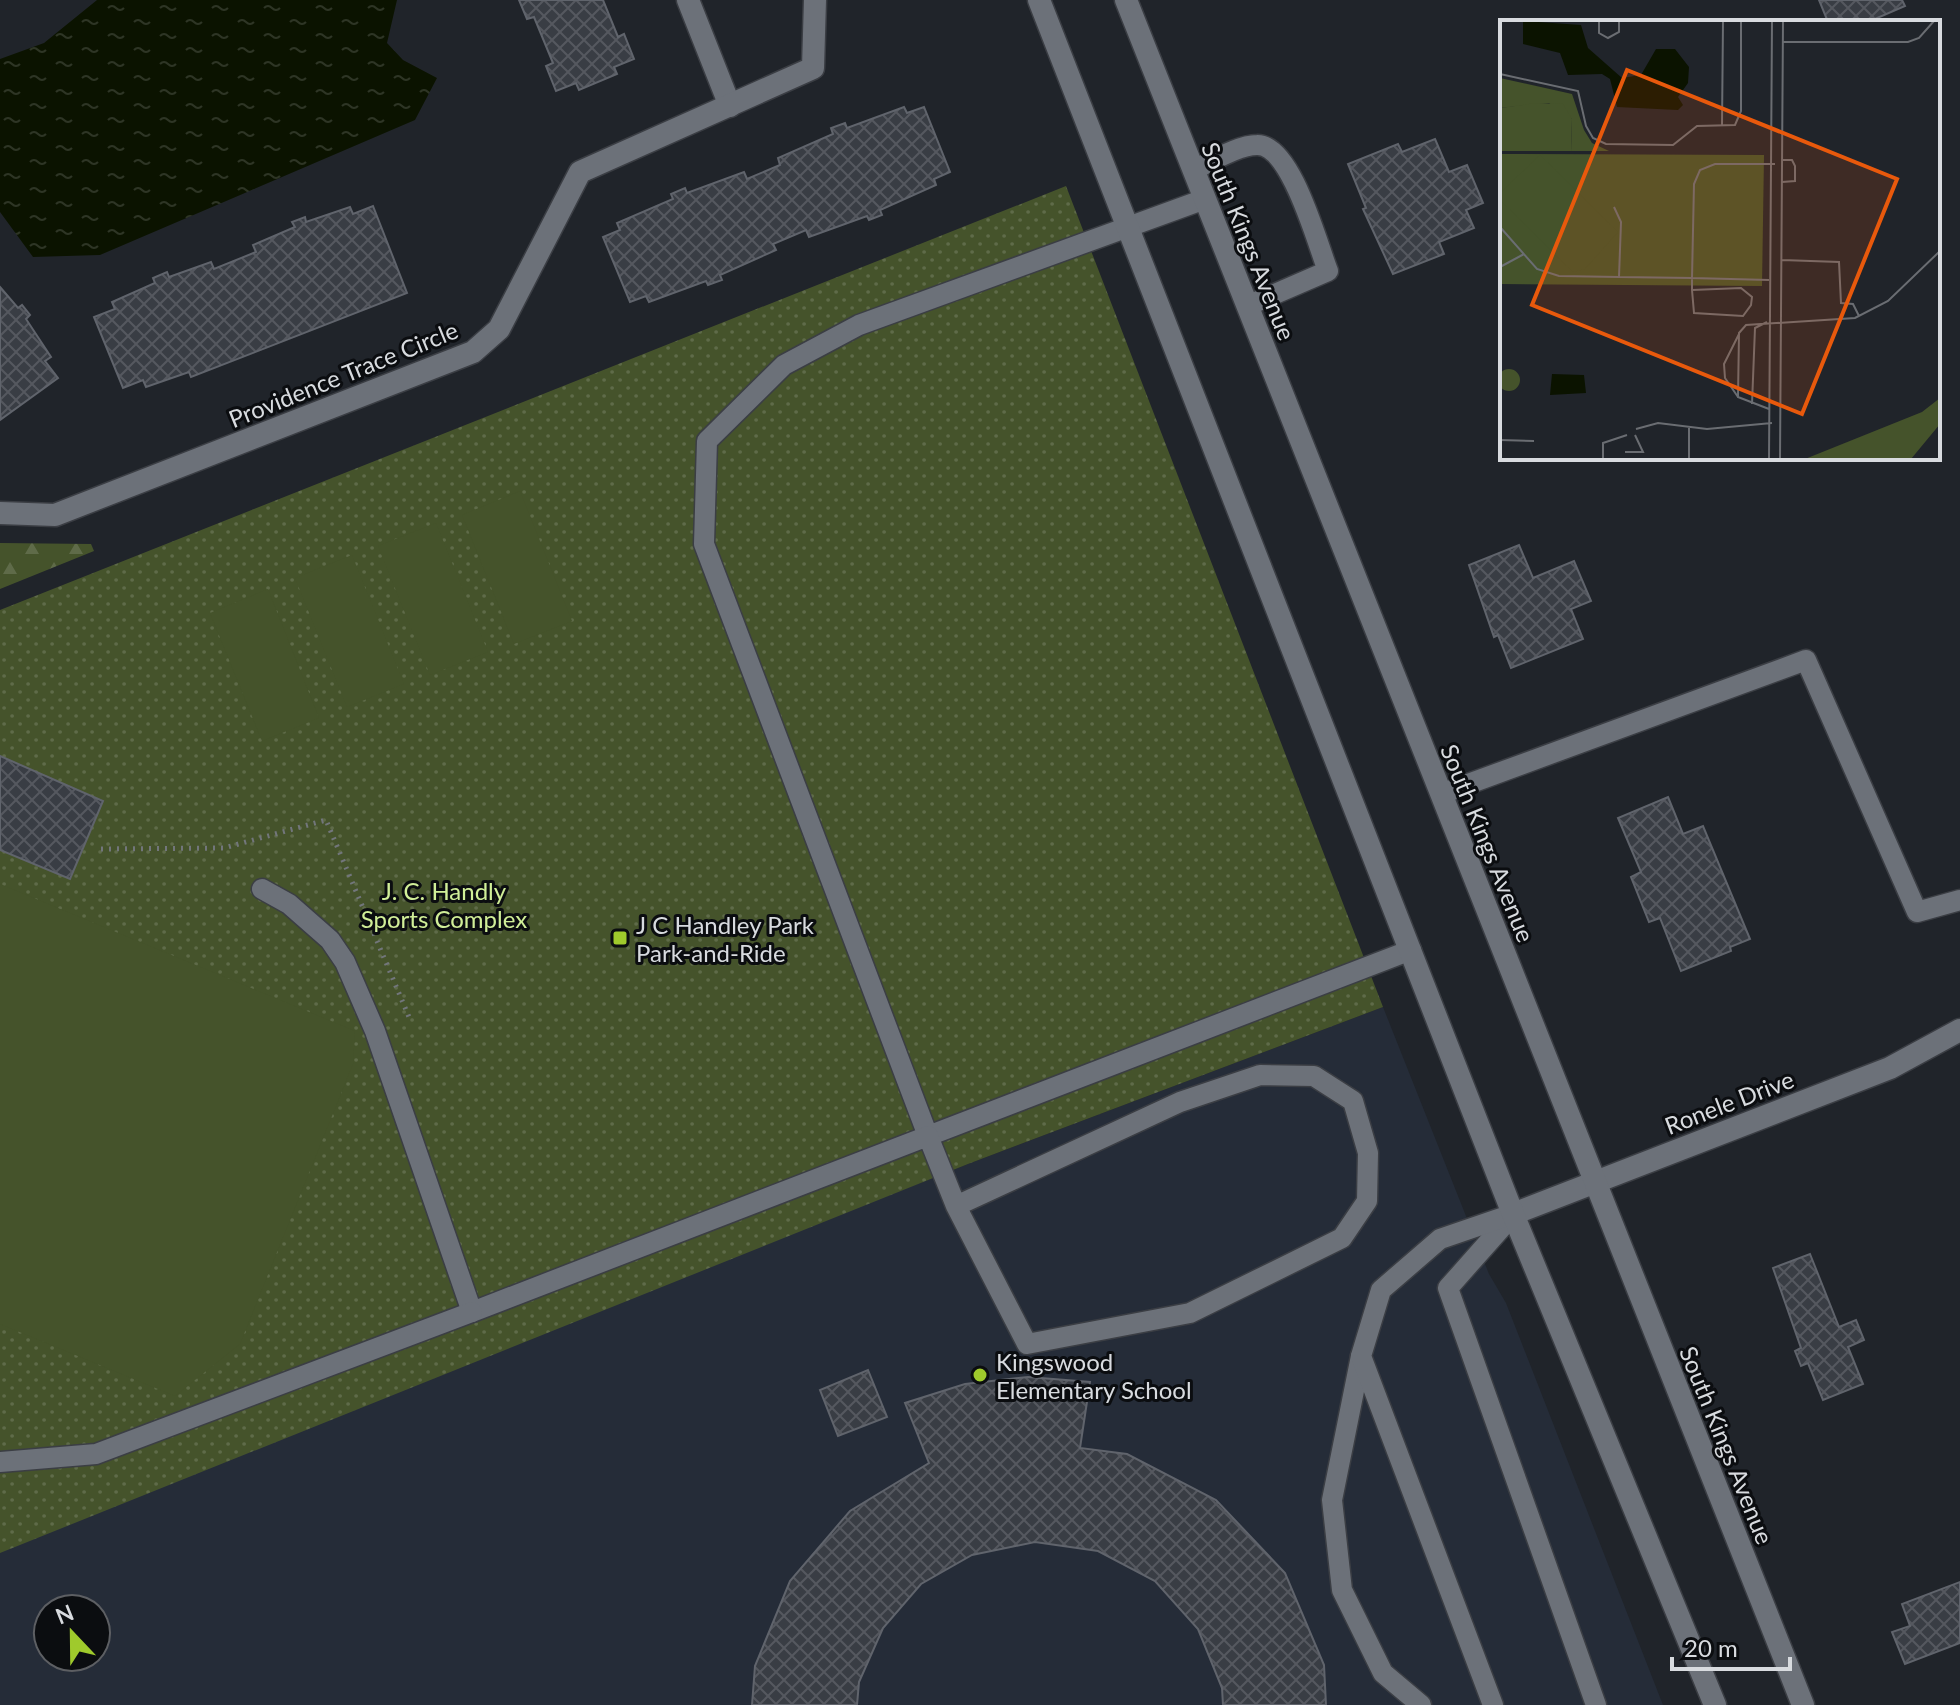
<svg xmlns="http://www.w3.org/2000/svg" width="1960" height="1705" font-family="Lato,sans-serif">
  <style>
    .built { fill: #252c38; fill-rule: evenodd }
    .forest { fill: url(#forest-firs) }
    .park { fill: url(#park-dots) }
    .garden { fill: #45532b }
    .water { fill: url(#water-ripples) }
    .building { fill: url(#building-cross-hatch); stroke: #60646c; stroke-width: 2 }
    .lines { fill: none; stroke-linecap: round; stroke-linejoin: round }
    .service-casing { stroke: #3b3e44; stroke-width: 23 }
    .minor-casing { stroke: #3b3e44; stroke-width: 25 }
    .secondary-casing { stroke: #3b3e44; stroke-width: 25 }
    .path { stroke: #72767b; stroke-width: 5; stroke-dasharray: 2 6; stroke-linecap: butt }
    .service { stroke: #6c7179; stroke-width: 20 }
    .minor { stroke: #6c7179; stroke-width: 22 }
    .secondary { stroke: #6c7179; stroke-width: 22 }
    .poi-dot { fill: #9fca2c; stroke: #0b0d10; stroke-width: 3 }
    .labels { text-anchor: middle; dominant-baseline: central; stroke-width: 6; stroke-linejoin: round; paint-order: stroke }
    .street-label { font-size: 24px; fill: #d8dbdf; stroke: #0b0d10 }
    .park-label { font-size: 24px; fill: #d1ef98; stroke: #0b0d10 }
    .poi-label { font-size: 24px; fill: #d8dbdf; stroke: #0b0d10; text-anchor: start }
    .inset-road { fill: none; stroke: #6a6d72; stroke-width: 2 }
    .view { fill: #e8590c; fill-opacity: 0.15; stroke: #e8590c; stroke-width: 4 }
    .inset-edge { fill: none; stroke: #d8dbdf; stroke-width: 4 }
  </style>
  <defs>
    <pattern id="forest-firs" width="22" height="20" patternUnits="userSpaceOnUse" patternTransform="scale(2)"><rect width="22" height="20" fill="#45532b"/><path d="M5 1l3.5 6h-7zM16 11l3.5 6h-7z" fill="#5f6b49"/></pattern>
    <pattern id="park-dots" width="8" height="8" patternUnits="userSpaceOnUse" patternTransform="scale(2)"><rect width="8" height="8" fill="#45532b"/><path d="M2 2h.1M6 6h.1" fill="none" stroke="#5f6b49" stroke-width="1.8" stroke-linecap="round"/></pattern>
    <pattern id="water-ripples" width="26" height="14" patternUnits="userSpaceOnUse" patternTransform="scale(2)"><rect width="26" height="14" fill="#0b1300"/><path d="M2 4q2-2 4 0t4 0M15 11q2-2 4 0t4 0" fill="none" stroke="#2e3525"/></pattern>
    <pattern id="building-cross-hatch" width="8" height="8" patternUnits="userSpaceOnUse" patternTransform="scale(2)"><rect width="8" height="8" fill="#393d44"/><path d="M0 0l8 8M0 8l8-8" fill="none" stroke="#55585f"/></pattern>
  </defs>
  <rect width="100%" height="100%" fill="#20242a"/>
  <path class="built" d="M 1383,1007 L 1489,1274 L 1506,1303 L 1663,1705 L 0,1705 L 0,1545 L 968,1164 ZM 48,1609 L 96,1609 L 96,1657 L 48,1657 Z"/>
  <polygon class="forest" points="0,543 91,544 94,551 0,589"/>
  <polygon class="park" points="1066,186 1383,1007 968,1164 0,1553 0,610"/>
  <g class="garden">
    <polygon points="520,491 572,621 514,644 462,515"/>
    <polygon points="436,523 488,652 430,675 378,546"/>
    <polygon points="352,555 404,684 347,707 295,578"/>
    <polygon points="268,589 319,718 262,741 210,613"/>
    <polygon points="0,884 355,1031 353,1064 240,1344 175,1396 0,1324"/>
  </g>
  <polygon class="water" points="97,0 397,0 387,43 403,60 437,78 415,120 100,255 33,257 0,212 0,59 44,43"/>
  <g class="building">
    <polygon points="519,0 603,0 618,37 624,34 634,59 614,67 617,74 579,90 576,83 556,91 546,66 553,63 534,17 527,19"/>
    <polygon points="1819,0 1902,0 1905,6 1868,22 1828,22"/>
    <polygon points="904,107 907,113 924,107 950,172 934,179 936,185 880,210 882,215 869,220 867,216 809,237 806,230 773,244 776,250 720,275 722,280 708,285 706,281 649,302 646,296 630,302 603,237 620,230 617,223 673,199 671,194 685,188 687,193 744,172 747,179 780,165 778,158 833,134 831,128 845,123 847,128"/>
    <polygon points="1435,139 1449,172 1467,165 1483,203 1466,210 1474,228 1439,242 1444,254 1393,274 1363,209 1366,208 1348,164 1398,144 1402,152"/>
    <polygon points="373,206 407,293 191,377 189,372 146,387 143,380 123,388 94,317 115,309 112,302 155,283 153,278 167,272 169,277 211,262 214,269 256,252 253,245 295,227 292,222 305,217 306,222 350,207 353,214"/>
    <polygon points="0,287 18,308 22,305 30,315 26,319 51,357 45,361 58,378 0,420"/>
    <polygon points="1519,545 1533,578 1574,561 1591,601 1571,609 1583,639 1511,668 1498,635 1494,637 1469,565"/>
    <polygon points="0,756 103,801 70,879 0,850"/>
    <polygon points="1668,797 1683,834 1703,826 1750,939 1730,947 1731,951 1681,971 1660,918 1649,922 1631,877 1641,872 1618,818"/>
    <polygon points="1810,1254 1839,1327 1856,1320 1864,1340 1848,1347 1863,1384 1823,1400 1808,1363 1801,1366 1795,1351 1801,1348 1773,1268"/>
    <polygon points="868,1370 887,1417 838,1436 820,1390"/>
    <polygon points="1028,1377 1090,1382 1080,1448 1127,1454 1216,1500 1285,1573 1324,1665 1326,1705 1223,1705 1222,1688 1198,1629 1155,1581 1098,1551 1035,1542 972,1555 921,1584 883,1628 859,1682 857,1705 752,1705 755,1666 790,1581 850,1511 929,1463 905,1403 965,1384"/>
    <polygon points="1960,1582 1960,1643 1905,1664 1892,1632 1910,1626 1902,1604"/>
  </g>
  <g class="lines">
    <g class="service-casing">
      <g id="service">
        <path d="M 1193,170 C 1211,162 1238,145 1257,145 C 1291,144 1317,243 1328,271 L 1247,306"/>
        <polyline points="1205,199 859,325 784,365 707,441 704,544 928,1136 1411,950"/>
        <polyline points="1441,794 1806,660 1917,912 1960,900"/>
        <polyline points="262,889 289,904 330,940 345,962 375,1031 472,1312 928,1136 956,1206 1027,1344 1190,1313 1342,1238 1367,1201 1368,1153 1353,1101 1314,1076 1260,1075 1180,1102 956,1206"/>
        <polyline points="1510,1218 1448,1288 1596,1705"/>
        <polyline points="1361,1356 1332,1500 1342,1590 1383,1673 1421,1705"/>
        <polyline points="0,1462 96,1454 472,1312"/>
        <polyline points="1493,1705 1361,1356 1381,1290 1440,1239 1513,1214"/>
      </g>
    </g>
    <g class="minor-casing">
      <g id="minor">
        <polyline points="688,0 730,106"/>
        <polyline points="0,513 55,515 473,352 499,329 580,172 813,68 815,0"/>
        <polyline points="1513,1214 1890,1068 1960,1030"/>
      </g>
    </g>
    <g class="secondary-casing">
      <g id="secondary">
        <polyline points="1039,0 1513,1214 1715,1705"/>
        <polyline points="1126,0 1803,1705"/>
      </g>
    </g>
    <polyline class="path" points="101,849 224,848 326,820 409,1017"/>
    <use href="#service" class="service"/>
    <use href="#minor" class="minor"/>
    <use href="#secondary" class="secondary"/>
  </g>
  <g class="poi-dot">
    <rect x="612" y="930" width="16" height="16" rx="4"/>
    <circle cx="980" cy="1375" r="8"/>
  </g>
  <g class="labels">
    <g class="street-label">
      <text transform="translate(1249 241) rotate(68)">South Kings Avenue</text>
      <text transform="translate(343 374) rotate(-22)">Providence Trace Circle</text>
      <text transform="translate(1488 843) rotate(68)">South Kings Avenue</text>
      <text transform="translate(1729 1102) rotate(-21)">Ronele Drive</text>
      <text transform="translate(1727 1445) rotate(68)">South Kings Avenue</text>
    </g>
    <g class="park-label">
      <text x="444" y="890">J. C. Handly<tspan x="444" dy="28">Sports Complex</tspan></text>
    </g>
    <g class="poi-label">
      <text x="636" y="924">J C Handley Park<tspan x="636" dy="28">Park-and-Ride</tspan></text>
      <text x="996" y="1361">Kingswood<tspan x="996" dy="28">Elementary School</tspan></text>
    </g>
  </g>
  <g transform="translate(1500 20)">
    <rect width="440" height="440" fill="#20242a"/>
    <path d="M 0,58 L 72,74 L 84,110 L 92,123 L 109,131 L 71,131 L 72,99 L 49,83 L 0,88 Z" fill="#45532b"/>
    <path d="M 37,83 L 63,84 L 72,99 L 71,131 L 0,131 L 0,88 ZM 440,378 L 440,404 L 411,439 L 305,439 L 422,392 Z" fill="#45532b"/>
    <path d="M 0,134 L 264,135 L 262,266 L 0,264 Z" fill="#45532b"/>
    <path d="M 40,135 L 118,212 L 85,249 L 73,252 L 0,180 L 0,173 ZM-2 360a11 11 0 1 1 22 0a11 11 0 1 1-22 0Z" fill="#45532b"/>
    <path d="M 23,1 L 81,5 L 88,28 L 122,58 L 141,55 L 156,29 L 175,29 L 189,47 L 188,63 L 178,77 L 183,85 L 178,90 L 117,87 L 110,59 L 102,54 L 68,55 L 60,33 L 23,24 ZM 52,354 L 84,355 L 86,373 L 50,375 Z" fill="#0b1300"/>
    <path class="inset-road" d="M 99,1 L 99,13 L 108,18 L 119,12 L 119,1M 283,22 L 408,22 L 419,18 L 434,1M 0,54 L 78,71 L 86,106 L 93,118 L 106,124 L 173,125 L 197,106 L 235,105 L 241,91 L 241,1M 222,105 L 223,1M 282,162 L 295,161 L 295,146 L 292,140 L 282,140M 114,187 L 121,202 L 119,257 L 192,258 L 192,270 L 194,293 L 243,296 L 251,285 L 252,277 L 241,268 L 192,270M 0,207 L 37,249 L 59,256 L 119,257M 282,240 L 339,242 L 341,283 L 353,284 L 359,296M 0,247 L 24,234M 269,260 L 192,258 L 194,164 L 200,150 L 215,144 L 275,144M 238,377 L 225,358 L 224,344 L 239,314M 252,384 L 255,308 L 267,302M 269,389 L 238,377 L 239,313 L 246,305 L 355,298 L 388,281 L 440,231M 136,409 L 158,403 L 207,409 L 272,403M 0,420 L 34,421M 125,432 L 143,432 L 135,415M 189,438 L 189,408M 103,439 L 103,423 L 127,415M 269,439 L 272,1M 280,439 L 283,1"/>
    <path class="view" d="M 127,50 L 397,159 L 302,394 L 32,285 Z"/>
    <rect width="440" height="440" class="inset-edge"/>
  </g>
  <g transform="translate(72 1633) rotate(338)"><circle r="38" fill="#0b0d10" stroke="#5d5f63" stroke-width="2"/>
  <path d="M0-6L14 30L0 20L-14 30Z" fill="#9fca2c"/>
  <text y="-12" font-size="22" font-weight="bold" text-anchor="middle" fill="#d8dbdf">N</text>
  </g>
  <path d="M1672 1657v12h118v-12" fill="none" stroke="#d8dbdf" stroke-width="4"/>
  <text x="1684" y="1657" font-size="24" fill="#d8dbdf" stroke="#0b0d10" stroke-width="6" paint-order="stroke">20 m</text>
</svg>
